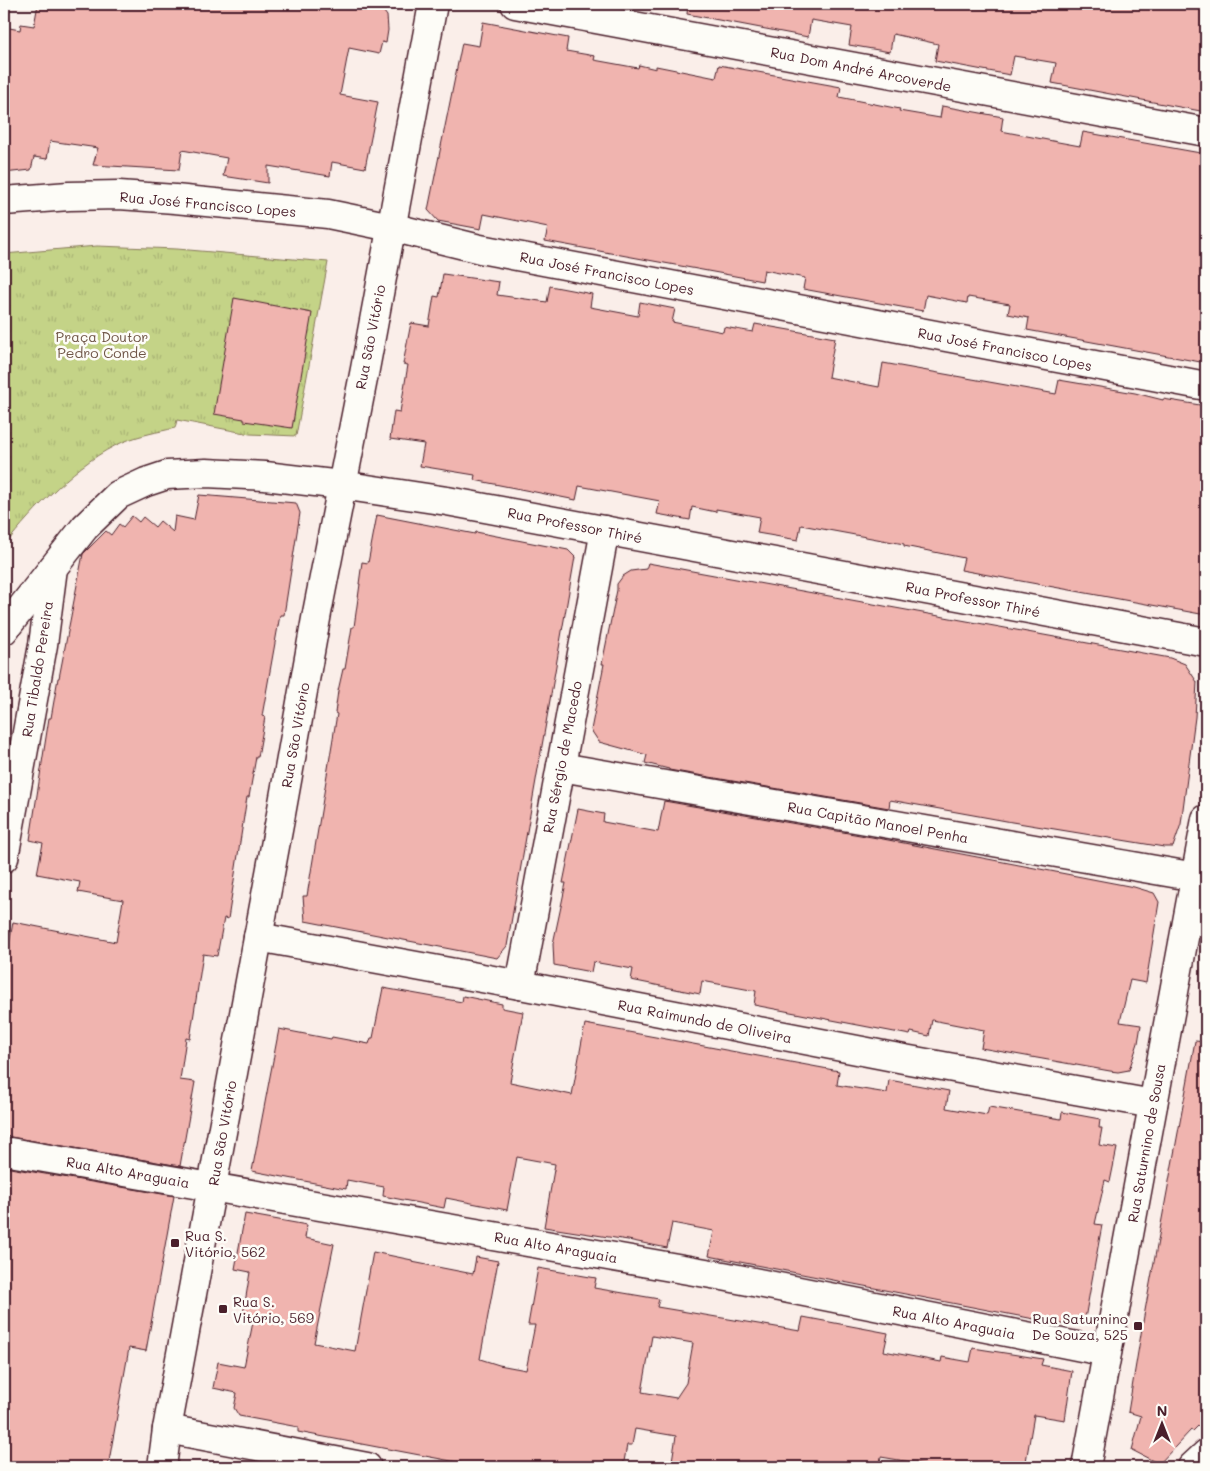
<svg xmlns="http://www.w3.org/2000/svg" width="1210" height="1471" font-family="Mali,sans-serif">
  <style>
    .grass { fill: url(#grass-tufts); stroke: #877959 }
    .building { fill: #f0b4af; stroke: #4a1f2b; fill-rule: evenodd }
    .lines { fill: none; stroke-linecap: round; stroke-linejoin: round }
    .minor-casing { stroke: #4a1f2b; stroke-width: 31 }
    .minor { stroke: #fdfcf7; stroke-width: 28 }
    .poi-dot { fill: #4a1f2b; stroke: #fdfcf7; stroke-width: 2 }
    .labels { text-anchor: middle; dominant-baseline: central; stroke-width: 5; stroke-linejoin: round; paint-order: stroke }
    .street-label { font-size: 14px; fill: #4a1f2b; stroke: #fdfcf7 }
    .park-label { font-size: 14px; fill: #6f5547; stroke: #fdfcf7 }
    .poi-label { font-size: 14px; fill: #4a1f2b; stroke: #fdfcf7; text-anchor: start }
  </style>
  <defs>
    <pattern id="grass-tufts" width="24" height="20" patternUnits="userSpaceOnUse" patternTransform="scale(1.25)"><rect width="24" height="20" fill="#c4d387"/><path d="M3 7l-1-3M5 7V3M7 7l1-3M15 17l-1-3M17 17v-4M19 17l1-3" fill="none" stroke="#aab575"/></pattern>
  </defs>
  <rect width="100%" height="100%" fill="#faeee9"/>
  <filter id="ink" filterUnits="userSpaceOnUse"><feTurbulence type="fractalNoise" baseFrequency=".02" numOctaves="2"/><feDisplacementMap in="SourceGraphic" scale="10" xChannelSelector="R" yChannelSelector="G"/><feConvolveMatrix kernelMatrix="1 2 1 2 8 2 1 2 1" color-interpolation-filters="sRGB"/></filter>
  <g filter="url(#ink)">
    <path class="grass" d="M 97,246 L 177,249 L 328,262 L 296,436 L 250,434 L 177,420 L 175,428 C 158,432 140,435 123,442 C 78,461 34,509 4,546 L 4,254 Z"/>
    <g class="building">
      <polygon points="38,4 378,4 387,16 388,30 386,43 382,42 379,54 349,48 340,95 378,102 365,168 332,162 330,176 268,166 268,183 223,176 227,158 182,150 179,170 93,165 98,148 50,141 47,159 34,157 31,170 4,173 4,27 20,30 21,24 34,26"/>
      <polygon points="688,4 1206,4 1206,112 1052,83 1056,63 1014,56 1010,75 935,61 938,44 893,34 890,52 849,45 852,27 811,20 808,37 687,14"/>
      <polygon points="483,22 568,38 566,51 595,56 594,60 638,68 639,65 656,69 656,66 716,78 719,65 841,87 839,97 900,109 899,111 940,118 942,106 1003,117 1001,131 1058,142 1080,146 1083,132 1206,154 1206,363 1027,330 1029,318 1008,314 1010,304 968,297 967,303 926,295 923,311 803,289 805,278 764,270 762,281 545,241 548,227 484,214 481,229 438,221 428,210 462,43 479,46"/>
      <polygon points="443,274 499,282 497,295 547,302 550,286 592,294 590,307 638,316 640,302 675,309 672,322 723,332 724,327 753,332 755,324 835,338 828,377 879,387 883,363 1056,394 1059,380 1135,393 1163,400 1163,399 1206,406 1206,615 961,570 964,558 904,546 904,544 801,525 798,540 757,533 760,517 716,509 716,512 692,507 690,520 657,514 660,501 579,486 576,500 474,480 475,475 420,466 424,444 390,439 394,411 400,412 408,365 403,364 411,323 429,326 434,296 439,297"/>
      <polygon points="234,298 312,313 292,428 244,421 244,419 214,414"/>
      <polygon points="199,495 296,503 300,513 284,615 280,615 262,716 265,717 258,757 256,757 249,797 247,797 228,919 224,918 217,956 203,954 190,1039 186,1038 180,1080 195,1082 180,1166 4,1136 4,973 13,922 116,942 123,900 78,892 80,882 37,874 43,843 30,840 49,718 51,718 58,678 59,678 83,554 106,531 111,535 119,524 123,527 132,516 139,522 143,517 155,527 160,521 173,532 175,516 194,520"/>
      <polygon points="377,515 475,534 476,532 568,550 575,557 507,946 497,958 305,921 303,896 307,896 337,714 335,713 338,691 343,669 345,669 352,627 354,627 360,584 359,584 362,562 368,563"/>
      <polygon points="648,563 1170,658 1185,664 1197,682 1195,717 1181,824 1173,847 1164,847 1012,822 890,800 889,808 669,770 669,769 645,763 647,755 599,742 591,730 604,664 602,664 617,590 617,584 623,576 631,571 646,569"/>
      <polygon points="664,801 883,839 1134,887 1154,893 1159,902 1146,983 1130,980 1120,1022 1141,1025 1138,1043 1129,1070 1118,1072 1110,1071 981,1048 984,1030 932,1020 929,1036 911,1032 910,1035 754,1005 756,991 702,981 700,994 631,980 633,969 593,962 591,972 554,965 553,944 566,883 563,883 578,809 604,814 603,822 658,832"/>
      <polygon points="383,988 462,1002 463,996 502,1004 502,1008 523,1012 510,1082 572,1095 585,1024 839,1071 837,1085 887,1093 889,1080 949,1091 946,1108 987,1115 989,1107 1061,1119 1062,1112 1100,1119 1099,1128 1102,1128 1099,1145 1117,1148 1110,1182 1105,1180 1095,1224 1102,1225 1084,1324 1060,1324 709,1256 714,1231 672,1223 667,1248 628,1240 544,1227 555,1164 517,1157 507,1210 446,1198 444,1208 383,1196 384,1187 347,1180 346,1189 252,1171 279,1029 331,1039 332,1037 369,1044 371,1038 373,1038"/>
      <polygon points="1195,1041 1206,1042 1206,1418 1193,1431 1191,1430 1159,1464 1132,1450 1141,1416 1128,1412 1144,1316"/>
      <polygon points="4,1167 174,1196 146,1351 129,1348 108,1467 4,1467"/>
      <path d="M 245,1214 L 307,1225 L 305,1238 L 334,1244 L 314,1343 L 355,1351 L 373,1252 L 412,1260 L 412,1262 L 473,1274 L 476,1257 L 498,1261 L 480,1359 L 499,1365 L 526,1370 L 535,1325 L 528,1325 L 538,1268 L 596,1278 L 594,1288 L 659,1299 L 657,1307 L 800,1331 L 803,1317 L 888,1333 L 884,1351 L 941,1362 L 942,1357 L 970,1362 L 973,1348 L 1043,1359 L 1041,1365 L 1072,1371 L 1065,1420 L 1034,1415 L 1025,1467 L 922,1467 L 923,1464 L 881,1457 L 879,1467 L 671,1467 L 676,1436 L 635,1429 L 632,1445 L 627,1445 L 623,1467 L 461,1467 L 462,1463 L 298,1432 L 298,1427 L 239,1416 L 234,1408 L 237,1393 L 213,1388 L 218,1362 L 244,1367 L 254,1317 L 243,1315 L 250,1272 L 235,1269 ZM 652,1336 L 693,1343 L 686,1383 L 676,1398 L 642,1392 Z"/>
    </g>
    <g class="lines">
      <g class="minor-casing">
        <g id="minor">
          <polyline points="515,4 1206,132"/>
          <polyline points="4,201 69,196 119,195 175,199 328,214 391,227 480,249 1206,386"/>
          <polyline points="4,630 85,527 118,495 146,482 167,475 206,473 265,476 341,485 447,501 1206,642"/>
          <polyline points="561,767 1196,877"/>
          <polyline points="4,858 43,645 53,568"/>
          <polyline points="258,937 520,985 904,1059 1153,1104"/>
          <polyline points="520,985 605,530"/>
          <polyline points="4,1151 723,1276 1107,1352"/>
          <polyline points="167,1429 367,1467"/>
          <polyline points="162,1467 167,1429 281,814 317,613 365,369 433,4"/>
          <polyline points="1086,1467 1206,819"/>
          <polyline points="1192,1467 1206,1454"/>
        </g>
      </g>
      <use href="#minor" class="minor"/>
    </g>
  </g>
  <g class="poi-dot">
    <rect x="170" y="1238" width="10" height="10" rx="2.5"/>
    <rect x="218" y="1304" width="10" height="10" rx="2.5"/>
    <rect x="1133" y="1321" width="10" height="10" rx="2.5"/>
  </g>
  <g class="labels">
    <g class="street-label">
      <text transform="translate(861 69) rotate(11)">Rua Dom André Arcoverde</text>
      <text transform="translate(208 204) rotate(5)">Rua José Francisco Lopes</text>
      <text transform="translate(607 273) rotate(11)">Rua José Francisco Lopes</text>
      <text transform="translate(370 337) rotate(-79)">Rua São Vitório</text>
      <text transform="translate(1005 349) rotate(11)">Rua José Francisco Lopes</text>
      <text transform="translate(575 525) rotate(11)">Rua Professor Thiré</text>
      <text transform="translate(973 599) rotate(11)">Rua Professor Thiré</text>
      <text transform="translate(37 669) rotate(-81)">Rua Tibaldo Pereira</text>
      <text transform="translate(295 735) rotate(-80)">Rua São Vitório</text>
      <text transform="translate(562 757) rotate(-79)">Rua Sérgio de Macedo</text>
      <text transform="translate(878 822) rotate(10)">Rua Capitão Manoel Penha</text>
      <text transform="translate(705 1021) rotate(11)">Rua Raimundo de Oliveira</text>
      <text transform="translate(222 1133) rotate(-80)">Rua São Vitório</text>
      <text transform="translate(1146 1143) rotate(-80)">Rua Saturnino de Sousa</text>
      <text transform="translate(128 1172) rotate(10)">Rua Alto Araguaia</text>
      <text transform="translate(556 1247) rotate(10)">Rua Alto Araguaia</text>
      <text transform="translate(954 1322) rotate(11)">Rua Alto Araguaia</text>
    </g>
    <g class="park-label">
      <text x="102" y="336">Praça Doutor<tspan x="102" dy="16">Pedro Conde</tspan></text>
    </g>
    <g class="poi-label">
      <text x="185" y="1235">Rua S.<tspan x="185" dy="16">Vitório, 562</tspan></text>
      <text x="233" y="1301">Rua S.<tspan x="233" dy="16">Vitório, 569</tspan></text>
      <text x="1128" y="1318" text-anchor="end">Rua Saturnino<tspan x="1128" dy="16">De Souza, 525</tspan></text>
    </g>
  </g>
  <rect width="1210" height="1471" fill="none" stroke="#fdfcf7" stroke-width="20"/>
  <rect x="10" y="10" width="1190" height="1451" fill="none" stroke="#4a1f2b" stroke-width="2" filter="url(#ink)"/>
  <g transform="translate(1162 1424)" stroke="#fdfcf7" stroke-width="4" paint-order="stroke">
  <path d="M0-4L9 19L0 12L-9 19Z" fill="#4a1f2b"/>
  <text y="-8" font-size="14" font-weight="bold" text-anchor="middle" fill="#4a1f2b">N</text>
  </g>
</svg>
